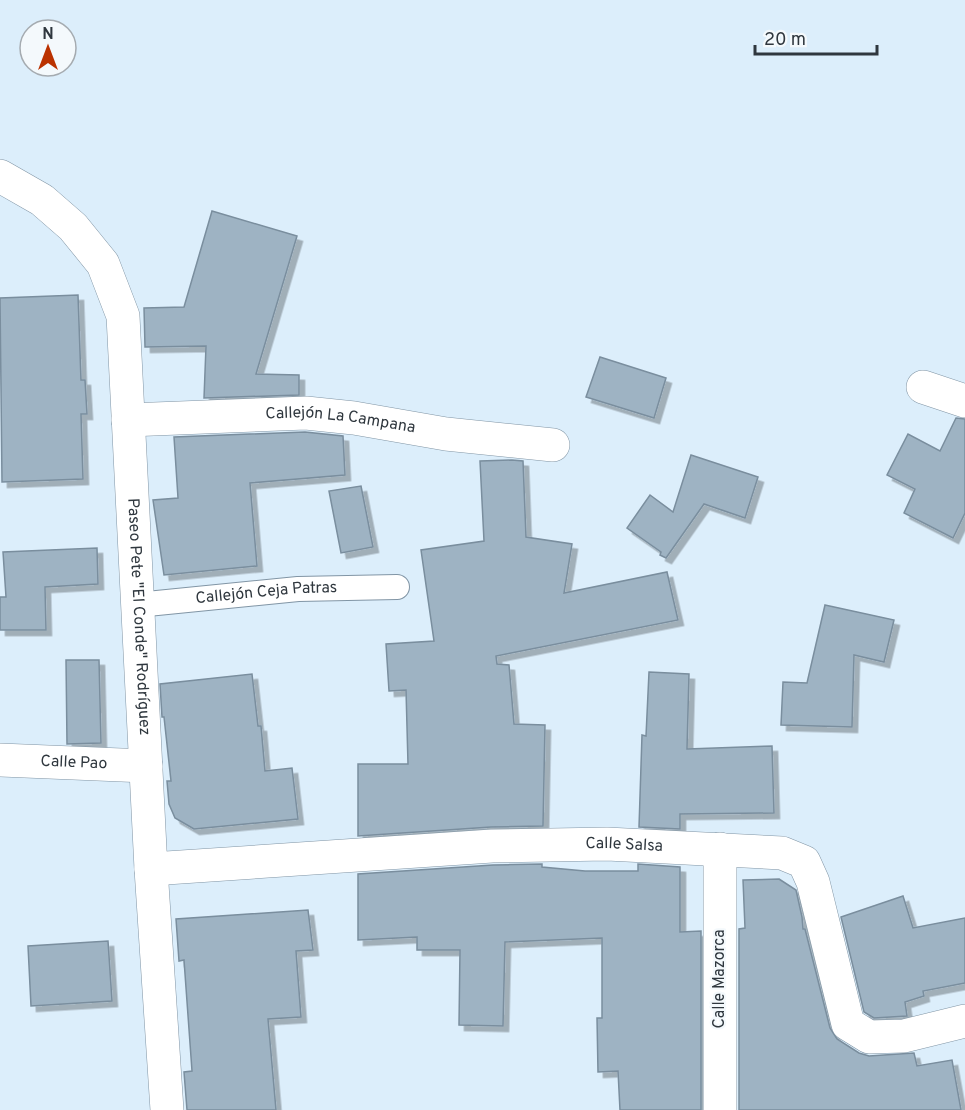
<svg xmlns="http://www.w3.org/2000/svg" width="965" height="1110" viewBox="0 0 965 1110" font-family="Overpass,sans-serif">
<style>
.building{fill:#9eb3c3;stroke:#7a8e9e;stroke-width:1.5;filter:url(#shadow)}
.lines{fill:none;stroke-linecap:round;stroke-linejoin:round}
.lane-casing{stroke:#8195a5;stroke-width:26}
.street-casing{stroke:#8195a5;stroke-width:34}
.secondary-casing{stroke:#8195a5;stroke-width:34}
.lane{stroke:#fff;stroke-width:24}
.street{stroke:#fff;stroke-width:33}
.secondary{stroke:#fff;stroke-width:33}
.labels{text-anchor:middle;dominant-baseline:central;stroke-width:4.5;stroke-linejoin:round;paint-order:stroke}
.street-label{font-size:16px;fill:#2f373e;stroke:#f4f9fc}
</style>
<defs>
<filter id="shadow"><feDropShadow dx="5.5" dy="5.5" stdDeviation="0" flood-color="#0004"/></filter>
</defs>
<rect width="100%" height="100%" fill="#dceefb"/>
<g class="building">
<polygon points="212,211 297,236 256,374 299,375 299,395 204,398 206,346 145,347 144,308 184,307"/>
<polygon points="78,295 81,380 85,380 87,414 81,414 83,479 2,482 0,298"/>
<polygon points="600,357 666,378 654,418 586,397"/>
<polygon points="956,418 965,419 965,513 953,538 904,513 915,489 887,475 908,434 940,451"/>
<polygon points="305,432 343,436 345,475 250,483 257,566 164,575 153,500 178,498 174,437"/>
<polygon points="691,455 758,477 745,518 704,504 666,558 660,555 661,552 627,528 650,495 673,512"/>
<polygon points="512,460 523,461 526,537 572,544 564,593 667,572 678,620 496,656 497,664 509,665 514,724 545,725 543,826 491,827 358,836 358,764 408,764 406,690 389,691 386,644 434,641 421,550 484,541 480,461"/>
<polygon points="361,486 373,547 341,553 329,491"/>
<polygon points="97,548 98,584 45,587 46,630 0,630 0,597 6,597 3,552"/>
<polygon points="825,605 894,620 884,662 854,655 852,727 781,725 783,682 807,683"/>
<polygon points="66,660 99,660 101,743 67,744"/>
<polygon points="649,672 689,674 687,749 772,746 774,813 680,814 680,829 639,827 642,735 646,736"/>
<polygon points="252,674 258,726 261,726 265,771 292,768 298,819 194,829 175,818 169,804 167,781 171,781 164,717 162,717 160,684"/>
<polygon points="542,864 542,867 585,871 638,871 638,864 680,867 680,932 701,931 701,1110 620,1110 618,1071 598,1072 597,1018 602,1018 602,938 505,942 503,1026 459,1025 460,950 417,950 417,937 358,940 358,874 493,865"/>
<polygon points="779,879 796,890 802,917 803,929 805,929 830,1028 837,1039 859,1053 869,1056 914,1053 917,1066 952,1060 961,1110 739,1110 739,929 745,928 743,880"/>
<polygon points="903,896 913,928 965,918 965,983 923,991 924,996 905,1002 907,1016 874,1018 864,1012 841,917"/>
<polygon points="308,910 313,950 296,951 301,1017 268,1019 276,1110 187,1110 184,1072 192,1071 184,960 179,961 176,919"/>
<polygon points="108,941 112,1001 31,1006 28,946"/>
</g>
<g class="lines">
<g class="lane-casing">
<g id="lane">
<path id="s1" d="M 137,605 L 298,589 L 397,587"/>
</g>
</g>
<g class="street-casing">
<g id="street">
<polyline points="923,387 965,401"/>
<path id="s2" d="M 128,420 L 306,413 L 354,418 L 446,434 L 553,445"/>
<path id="s3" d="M 0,760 L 146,766"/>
<polyline points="720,849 720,1110"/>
<path id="s4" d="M 151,869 L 492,846 L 607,844 L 782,853 L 804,862 L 813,882 L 848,1024 L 869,1037 L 904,1036 L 965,1021"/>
</g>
</g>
<g class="secondary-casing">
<g id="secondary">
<path id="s5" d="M 0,176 L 42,200 L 73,227 L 103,264 L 123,316 L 151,869 L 167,1110"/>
</g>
</g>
<use href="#lane" class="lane"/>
<use href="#street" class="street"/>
<use href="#secondary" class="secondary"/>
</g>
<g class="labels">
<g class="street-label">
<text stroke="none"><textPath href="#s2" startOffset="213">Callejón La Campana</textPath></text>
<text stroke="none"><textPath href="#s1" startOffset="130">Callejón Ceja Patras</textPath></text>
<text stroke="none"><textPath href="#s5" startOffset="494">Paseo Pete "El Conde" Rodríguez</textPath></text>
<text stroke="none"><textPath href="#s3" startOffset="74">Calle Pao</textPath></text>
<text stroke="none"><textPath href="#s4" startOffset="474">Calle Salsa</textPath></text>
<text transform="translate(720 979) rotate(-90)">Calle Mazorca</text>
</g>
</g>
<g transform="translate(48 48)"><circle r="28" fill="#f4f9fc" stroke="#a5abb0" stroke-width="1.5"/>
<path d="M0-4.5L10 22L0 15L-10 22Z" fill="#ba3200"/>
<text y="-9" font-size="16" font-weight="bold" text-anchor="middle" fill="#2f373e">N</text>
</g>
<path d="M755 45v9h122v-9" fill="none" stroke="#2f373e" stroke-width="3"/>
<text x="764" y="45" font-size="18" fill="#2f373e" stroke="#f4f9fc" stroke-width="4.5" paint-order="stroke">20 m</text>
</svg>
